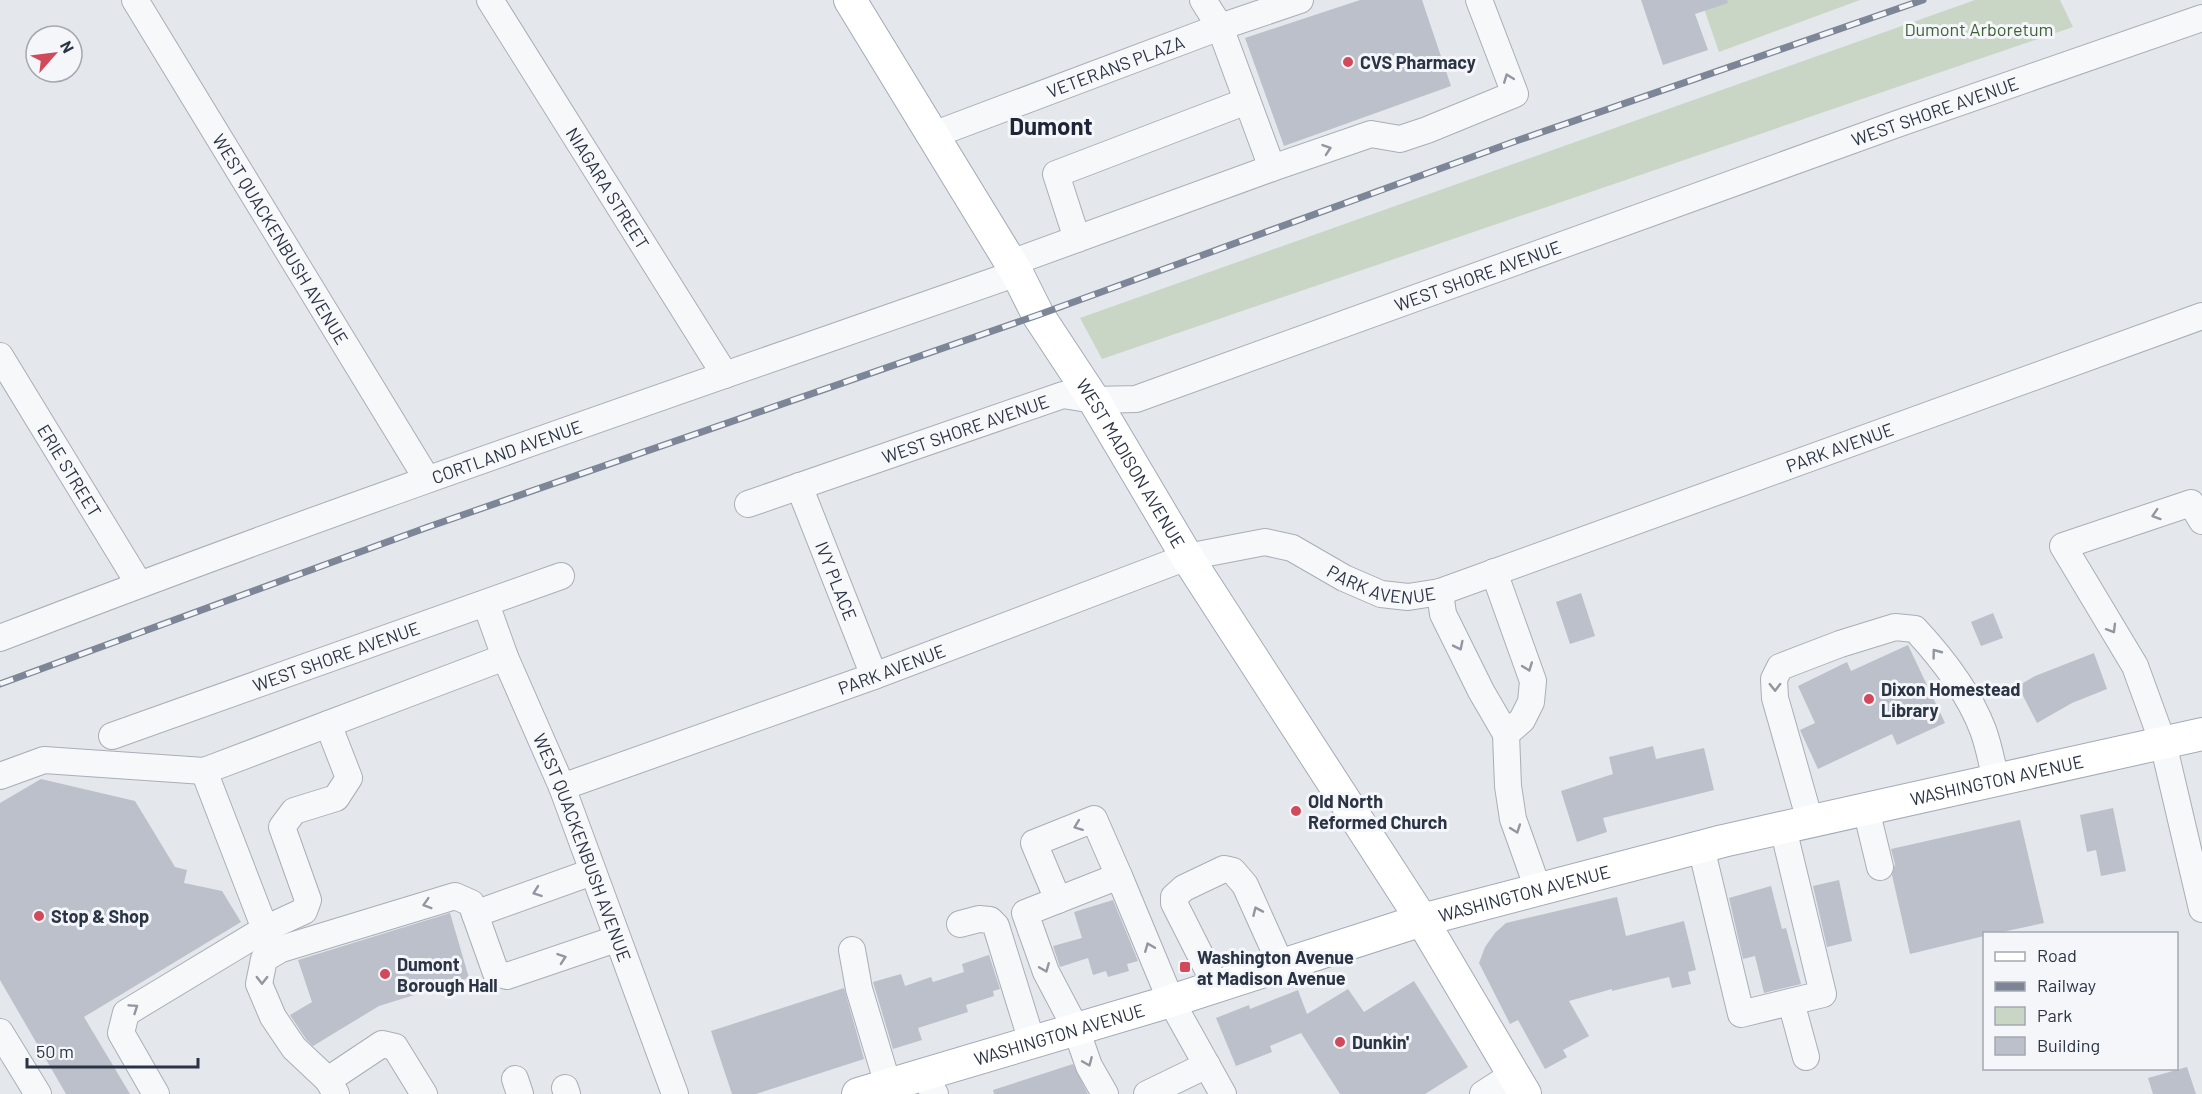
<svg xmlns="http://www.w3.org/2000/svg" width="2202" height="1094" viewBox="0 0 2202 1094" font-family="Barlow,sans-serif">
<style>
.green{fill:#c9d6c5}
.building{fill:#bbc0ca}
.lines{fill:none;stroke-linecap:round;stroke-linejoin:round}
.minor-casing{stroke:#a9aeb7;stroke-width:28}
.major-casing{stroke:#a3abb8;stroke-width:34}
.minor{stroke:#f7f8fa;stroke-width:26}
.major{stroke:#fff;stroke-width:32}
.rail-casing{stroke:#7d8696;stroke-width:7}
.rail{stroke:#f4f6f9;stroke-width:4.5;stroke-dasharray:14;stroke-linecap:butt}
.oneway{stroke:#9196a0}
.poi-dot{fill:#d1495b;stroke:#f4f6f9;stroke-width:2}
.labels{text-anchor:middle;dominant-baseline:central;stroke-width:6;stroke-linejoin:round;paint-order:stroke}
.park-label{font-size:18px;fill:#3f6138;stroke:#f4f6f9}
.poi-label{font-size:18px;font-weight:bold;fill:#2b3445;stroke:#f4f6f9;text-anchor:start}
.street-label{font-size:18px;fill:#2b3445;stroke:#f4f6f9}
.district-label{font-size:24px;font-weight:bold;fill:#1d2536;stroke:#f4f6f9}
</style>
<rect width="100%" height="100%" fill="#e4e7ec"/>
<g class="green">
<polygon points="1701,0 1860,0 1719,52"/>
<polygon points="1975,0 2060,0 2073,27 1102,359 1080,318"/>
</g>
<g class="building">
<polygon points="1360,0 1422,0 1451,86 1284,146 1245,38"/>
<polygon points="1641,0 1727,0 1728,3 1695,14 1708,50 1663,65"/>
<polygon points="1581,593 1595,636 1570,644 1556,602"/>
<polygon points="1993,613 2003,638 1981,646 1971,622"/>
<polygon points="1908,645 1945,723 1897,745 1892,734 1818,769 1800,730 1815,723 1798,686 1847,662 1851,671"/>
<polygon points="2094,653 2107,689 2072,703 2037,723 2018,686 2035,676"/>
<polygon points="1653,746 1656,759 1704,748 1714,790 1603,818 1607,832 1577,842 1561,791 1613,774 1609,757"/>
<polygon points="41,779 135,801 175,867 187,870 184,883 222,891 241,922 84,1017 130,1094 66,1094 0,980 0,803"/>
<polygon points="2113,808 2126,871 2101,876 2096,850 2087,852 2080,815"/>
<polygon points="2020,820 2044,923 1997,933 1984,933 1984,936 1910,954 1892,875 1895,864 1891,849"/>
<polygon points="1839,880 1852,941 1827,947 1813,886"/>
<polygon points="1771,886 1782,929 1786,928 1801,984 1764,993 1755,956 1743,959 1729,898"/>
<polygon points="1617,897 1626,936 1684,921 1696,970 1688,972 1691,984 1672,988 1669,977 1612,991 1612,989 1569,1001 1589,1036 1563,1050 1567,1057 1545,1069 1518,1020 1510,1024 1479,963 1485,947 1495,933 1506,923"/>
<polygon points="1113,900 1138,961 1127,964 1129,971 1108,977 1106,971 1093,975 1088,958 1060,967 1053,946 1082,938 1074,912"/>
<polygon points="450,913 469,978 379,1006 313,1046 306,1039 290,1015 312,1002 298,960"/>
<polygon points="989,955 1000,989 993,991 994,996 966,1005 968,1012 918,1028 922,1040 893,1049 873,982 901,974 905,986 931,977 933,982 964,972 962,964"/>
<polygon points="1414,981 1468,1067 1425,1094 1340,1094 1301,1033 1270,1046 1272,1052 1236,1066 1216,1018 1249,1005 1250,1009 1298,990 1307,1014 1348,989 1364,1012"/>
<polygon points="844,988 864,1059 756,1094 732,1094 711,1031"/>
<polygon points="1073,1064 1088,1094 994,1094 993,1090"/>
<polygon points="2187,1067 2196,1094 2153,1094 2148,1078"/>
</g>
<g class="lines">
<g class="minor-casing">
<g id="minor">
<path id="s1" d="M 135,0 L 427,479"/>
<path id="s2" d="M 490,0 L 725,375"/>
<path id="s3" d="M 933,135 L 1220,27 L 1300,0"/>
<polyline points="1272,168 1371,134 1400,139 1427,130 1515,94 1479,0"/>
<polyline points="1077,239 1056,174 1247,101"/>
<polyline points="1011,263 1272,168 1220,27 1203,0"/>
<path id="s4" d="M 0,356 L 139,584"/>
<path id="s5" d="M 799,486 L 874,676"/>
<path id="s6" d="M 748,504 L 1063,395 L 1094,400 L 1136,399 L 1897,124 L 2202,18"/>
<polyline points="2202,521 2191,503 2063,546 2135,666 2163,743 2202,909"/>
<polyline points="1494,572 1533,681 1531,702 1522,720 1506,734"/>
<polyline points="1440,592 1443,614 1481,691 1506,734 1508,786 1513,819 1538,889"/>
<path id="s7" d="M 486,604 L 505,657 L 562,787 L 675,1094"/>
<path id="s8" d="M 0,638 C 336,508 677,392 1017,273"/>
<path id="s9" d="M 112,736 L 561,576"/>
<polyline points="0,776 44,760 204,771"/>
<path id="s10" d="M 562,787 L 874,676 L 1187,557 L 1265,542 L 1292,548 L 1344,578 L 1381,594 L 1408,597 L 1440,592 L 2202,316"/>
<polyline points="1866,809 1880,867"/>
<path d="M 1810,821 L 1775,698 L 1774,679 L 1780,667 L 1840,644 L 1895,627 L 1915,629 C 1942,658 1969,693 1983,730 C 1989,746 1992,764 1996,780"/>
<polyline points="1701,847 1741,1014 1823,994 1783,828"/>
<polyline points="1058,900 1034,843 1094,819 1119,876"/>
<polyline points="475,914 592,872"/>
<polyline points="960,924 979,919 990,920 996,926 1032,1042"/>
<polyline points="265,929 204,771 505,657"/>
<polyline points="852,950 859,989 888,1085"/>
<polyline points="1216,986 1174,903 1174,897 1184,888 1224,869 1233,871 1245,885 1281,965"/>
<polyline points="1791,1002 1806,1057"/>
<polyline points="0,1032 38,1094"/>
<polyline points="923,1075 935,1094"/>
<polyline points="515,1079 520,1094"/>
<polyline points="328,1080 294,1048 273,1017 259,984 264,959 281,949 455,896 471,903 496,973 507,976 616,939"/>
<polyline points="565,1088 567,1094"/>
<polyline points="156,1094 121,1033 126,1013 265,929 304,911 308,900 282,827 294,811 336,798 349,778 328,724"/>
<polyline points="336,1094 328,1080 382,1044 395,1047 424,1094"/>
<polyline points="1105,1094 1089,1066 1076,1029 1046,972 1025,913 1119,876 1171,1001 1223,1094"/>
<polyline points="1147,1094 1207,1065"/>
<polyline points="1483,1094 1514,1074"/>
</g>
</g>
<g class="major-casing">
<g id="major">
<path id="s11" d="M 850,0 L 1017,273 L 1038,315 L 1094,400 L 1187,557 L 1422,920 L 1525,1094"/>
<path id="s12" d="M 858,1094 L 1171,1001 L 1422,920 L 1723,841 L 2202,734"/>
</g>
</g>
<use href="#minor" class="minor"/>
<use href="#major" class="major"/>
<g class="rail-casing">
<polyline id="rail" points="0,684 428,527 1038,315 1516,141 1923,0"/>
</g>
<use href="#rail" class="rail"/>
</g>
<defs><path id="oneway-chevron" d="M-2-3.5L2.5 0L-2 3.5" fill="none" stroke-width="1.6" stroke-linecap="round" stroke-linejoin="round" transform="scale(1.5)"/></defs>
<g class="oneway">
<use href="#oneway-chevron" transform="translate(1508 78) rotate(-111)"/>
<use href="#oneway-chevron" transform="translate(1327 149) rotate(-19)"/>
<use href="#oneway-chevron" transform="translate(2156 515) rotate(162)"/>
<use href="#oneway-chevron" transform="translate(2112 629) rotate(59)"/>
<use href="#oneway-chevron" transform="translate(1459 646) rotate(64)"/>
<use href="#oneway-chevron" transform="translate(1936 653) rotate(-127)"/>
<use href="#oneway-chevron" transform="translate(1528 667) rotate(70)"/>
<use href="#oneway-chevron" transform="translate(1775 687) rotate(89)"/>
<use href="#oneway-chevron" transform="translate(1078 826) rotate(159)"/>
<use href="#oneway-chevron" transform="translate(1516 829) rotate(70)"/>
<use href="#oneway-chevron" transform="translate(537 892) rotate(160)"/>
<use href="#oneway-chevron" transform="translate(427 904) rotate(163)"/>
<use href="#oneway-chevron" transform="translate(1257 911) rotate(-114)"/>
<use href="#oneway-chevron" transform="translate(1149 947) rotate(-112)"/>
<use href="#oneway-chevron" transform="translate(562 958) rotate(-19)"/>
<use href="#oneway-chevron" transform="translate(1045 968) rotate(68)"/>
<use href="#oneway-chevron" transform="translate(262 980) rotate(90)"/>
<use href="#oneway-chevron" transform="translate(134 1008) rotate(-34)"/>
<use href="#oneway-chevron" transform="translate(1088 1062) rotate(67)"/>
</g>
<g class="poi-dot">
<circle cx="1348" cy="62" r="6"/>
<circle cx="1869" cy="699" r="6"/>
<circle cx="1296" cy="811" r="6"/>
<circle cx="39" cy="916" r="6"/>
<rect x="1179" y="961" width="12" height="12" rx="3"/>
<circle cx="385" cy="974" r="6"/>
<circle cx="1340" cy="1042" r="6"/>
</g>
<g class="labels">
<g class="park-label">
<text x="1979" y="29">Dumont Arboretum</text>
</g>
<g class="poi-label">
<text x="1360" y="62">CVS Pharmacy</text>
<text x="1881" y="689">Dixon Homestead<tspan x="1881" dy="21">Library</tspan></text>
<text x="1308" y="801">Old North<tspan x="1308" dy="21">Reformed Church</tspan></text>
<text x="51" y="916">Stop &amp; Shop</text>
<text x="1197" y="957">Washington Avenue<tspan x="1197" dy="21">at Madison Avenue</tspan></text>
<text x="397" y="964">Dumont<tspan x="397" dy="21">Borough Hall</tspan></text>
<text x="1352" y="1042">Dunkin'</text>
</g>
<g class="street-label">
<text stroke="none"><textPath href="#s3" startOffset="195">VETERANS PLAZA</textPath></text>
<text stroke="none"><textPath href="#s6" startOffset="1256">WEST SHORE AVENUE</textPath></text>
<text stroke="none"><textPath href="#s2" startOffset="222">NIAGARA STREET</textPath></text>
<text stroke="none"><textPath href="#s1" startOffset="280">WEST QUACKENBUSH AVENUE</textPath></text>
<text stroke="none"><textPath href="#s6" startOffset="770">WEST SHORE AVENUE</textPath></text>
<text stroke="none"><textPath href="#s6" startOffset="230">WEST SHORE AVENUE</textPath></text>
<text stroke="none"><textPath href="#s10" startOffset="1358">PARK AVENUE</textPath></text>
<text stroke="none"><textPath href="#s8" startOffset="540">CORTLAND AVENUE</textPath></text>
<text stroke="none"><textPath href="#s11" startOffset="542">WEST MADISON AVENUE</textPath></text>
<text stroke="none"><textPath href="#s4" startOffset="134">ERIE STREET</textPath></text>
<text stroke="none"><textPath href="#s10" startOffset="872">PARK AVENUE</textPath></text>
<text stroke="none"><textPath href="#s5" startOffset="102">IVY PLACE</textPath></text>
<text stroke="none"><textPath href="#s9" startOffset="238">WEST SHORE AVENUE</textPath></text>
<text stroke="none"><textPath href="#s10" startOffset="350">PARK AVENUE</textPath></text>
<text stroke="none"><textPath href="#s12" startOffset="1182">WASHINGTON AVENUE</textPath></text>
<text stroke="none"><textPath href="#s7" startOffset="262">WEST QUACKENBUSH AVENUE</textPath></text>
<text stroke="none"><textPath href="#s12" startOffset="696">WASHINGTON AVENUE</textPath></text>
<text stroke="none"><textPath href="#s12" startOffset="210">WASHINGTON AVENUE</textPath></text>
</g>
<g class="district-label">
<text x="1051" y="125">Dumont</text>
</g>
</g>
<rect x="1983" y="932" width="195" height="138" fill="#f4f6f9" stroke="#a4a8b1" stroke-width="1.5"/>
<rect x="1995" y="952" width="30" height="9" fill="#ffffff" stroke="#a4a8b1" stroke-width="1.5"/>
<text x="2037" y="962" font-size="18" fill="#2b3445">Road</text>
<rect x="1995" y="982" width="30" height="9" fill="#7d8696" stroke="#a4a8b1" stroke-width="1.5"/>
<text x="2037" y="992" font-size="18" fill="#2b3445">Railway</text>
<rect x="1995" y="1007" width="30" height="18" fill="#c9d6c5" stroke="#a4a8b1" stroke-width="1.5"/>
<text x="2037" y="1022" font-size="18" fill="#2b3445">Park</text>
<rect x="1995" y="1037" width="30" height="18" fill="#bbc0ca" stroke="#a4a8b1" stroke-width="1.5"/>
<text x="2037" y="1052" font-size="18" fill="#2b3445">Building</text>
<g transform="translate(54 54) rotate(62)"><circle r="28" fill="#f4f6f9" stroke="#a4a8b1" stroke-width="1.5"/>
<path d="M0-4.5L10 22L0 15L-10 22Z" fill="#d1495b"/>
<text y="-9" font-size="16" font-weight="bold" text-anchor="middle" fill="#2b3445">N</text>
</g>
<path d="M27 1058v9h171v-9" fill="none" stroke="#2b3445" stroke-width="3"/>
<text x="36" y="1058" font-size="18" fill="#2b3445" stroke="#f4f6f9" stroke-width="4.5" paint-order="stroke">50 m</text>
</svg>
